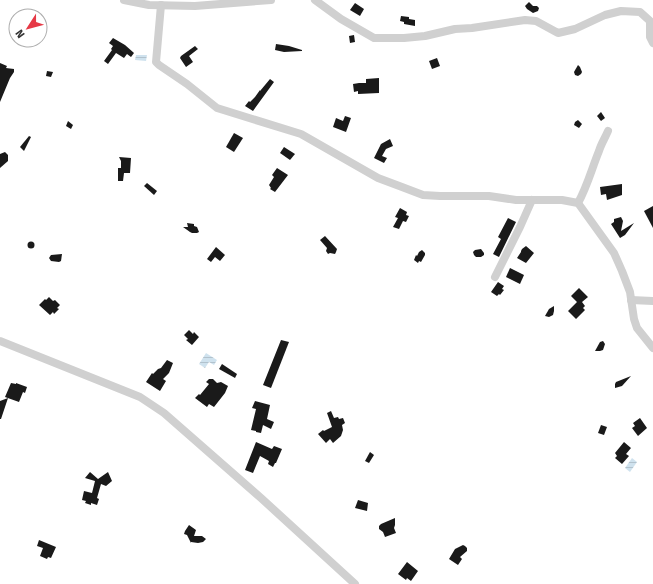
<svg xmlns="http://www.w3.org/2000/svg" width="653" height="584" viewBox="0 0 653 584" font-family="'Fira Sans',sans-serif">
<style>
.water{fill:url(#water-rules)}
.building{fill:#1a1a1a}
.lines{fill:none;stroke-linecap:round;stroke-linejoin:round}
.minor{stroke:#d0d0d0;stroke-width:8}
</style>
<defs>
<pattern id="water-rules" width="6" height="5" patternUnits="userSpaceOnUse"><rect width="6" height="5" fill="#cfe2ee"/><path d="M0 2.5h6" fill="none" stroke="#b2c2cd"/></pattern>
</defs>
<rect width="100%" height="100%" fill="#fff"/>
<g class="water">
<polygon points="136,55 147,55 146,61 135,60"/>
<polygon points="206,353 217,360 214,365 209,362 205,368 199,364"/>
<polygon points="632,458 637,462 630,472 625,468"/>
</g>
<g class="building">
<polygon points="529,2 533,6 537,6 539,8 538,11 533,13 527,9 525,6"/>
<polygon points="355,3 364,9 360,16 350,10"/>
<polygon points="401,16 409,17 409,19 415,20 415,26 404,24 404,22 400,21"/>
<polygon points="354,35 355,42 350,43 349,36"/>
<polygon points="113,38 125,45 134,53 131,57 127,54 124,58 116,53 108,64 104,61 112,50 111,49 113,46 109,43"/>
<polygon points="276,44 289,46 302,50 302,51 284,52 275,50"/>
<polygon points="195,46 198,49 189,56 193,62 186,67 180,58 181,56"/>
<polygon points="437,58 440,66 432,69 429,61"/>
<polygon points="0,63 7,66 6,68 14,69 14,72 10,78 0,102"/>
<polygon points="578,65 580,67 582,72 581,74 578,76 575,75 574,72"/>
<polygon points="47,71 53,72 51,77 46,76"/>
<polygon points="379,78 379,93 358,94 358,91 354,92 353,84 359,83 366,83 366,79"/>
<polygon points="270,79 274,82 253,111 245,106 249,101 250,102 255,97 260,90 260,91"/>
<polygon points="601,112 605,118 601,121 597,116"/>
<polygon points="345,116 351,118 346,132 333,127 336,118 343,121"/>
<polygon points="578,120 582,124 579,128 574,125 575,122"/>
<polygon points="68,121 73,125 71,129 66,126"/>
<polygon points="234,133 243,138 234,152 226,147"/>
<polygon points="29,136 31,137 24,151 20,147"/>
<polygon points="390,139 393,146 386,149 382,156 387,158 384,163 374,158 381,144"/>
<polygon points="284,147 295,154 290,160 280,153"/>
<polygon points="5,152 8,155 8,161 0,168 0,154"/>
<polygon points="119,157 131,158 130,173 124,173 123,181 118,181 118,168 121,168 121,161"/>
<polygon points="277,168 288,175 275,192 270,189 271,188 269,185 274,177 272,175"/>
<polygon points="147,183 157,191 154,195 144,186"/>
<polygon points="622,184 622,195 607,200 606,194 601,195 600,187"/>
<polygon points="653,206 653,228 644,211"/>
<polygon points="400,208 407,212 406,215 409,216 406,222 403,221 399,229 393,227 398,218 395,217"/>
<polygon points="621,217 623,221 621,231 634,223 625,235 620,238 611,224 614,222 614,219"/>
<polygon points="508,218 516,222 499,257 493,254 501,239 498,237"/>
<polygon points="187,223 194,224 194,226 197,227 199,232 197,233 192,233 190,232 183,227 188,227"/>
<polygon points="325,236 337,249 336,252 335,254 330,253 328,254 326,251 327,248 320,240"/>
<circle cx="31" cy="245" r="3.5"/>
<polygon points="526,246 534,253 526,263 517,258 521,252 521,251 522,249"/>
<polygon points="216,247 225,255 220,261 215,257 211,262 207,259"/>
<polygon points="481,249 484,253 484,255 481,257 476,257 474,255 473,252 475,250"/>
<polygon points="422,250 425,253 425,255 421,262 419,261 418,263 414,260 416,255 417,256 419,252"/>
<polygon points="62,254 61,261 59,262 51,261 49,258 51,255"/>
<polygon points="510,268 524,275 520,284 506,277"/>
<polygon points="498,282 504,286 502,289 504,290 500,295 499,294 497,296 491,292"/>
<polygon points="579,288 588,297 582,302 585,306 583,308 585,310 576,319 568,311 577,302 571,296"/>
<polygon points="49,297 53,301 55,300 60,305 57,308 59,309 54,314 53,312 50,315 39,305 45,299 46,300"/>
<polygon points="554,306 554,311 553,315 549,317 545,316 549,309"/>
<polygon points="189,330 193,334 194,332 199,337 192,345 186,340 188,339 184,335"/>
<polygon points="281,340 289,342 271,388 263,385"/>
<polygon points="603,341 605,344 603,350 600,351 595,351 600,342"/>
<polygon points="167,360 173,363 169,373 163,379 166,381 160,391 146,382 152,373 153,374 158,369 161,368"/>
<polygon points="222,364 237,374 235,378 219,369"/>
<polygon points="631,376 622,386 615,388 615,384 616,382"/>
<polygon points="209,379 213,379 217,383 221,382 228,386 225,393 214,407 209,404 207,407 195,398 199,394 200,395 209,384 206,382"/>
<polygon points="11,383 16,384 16,383 27,387 25,393 23,392 19,402 5,397"/>
<polygon points="8,398 1,419 0,419 0,401"/>
<polygon points="255,401 270,405 267,419 274,422 271,429 263,425 261,433 256,432 256,431 251,430 256,409 252,408"/>
<polygon points="331,411 334,418 338,417 339,419 343,418 345,423 342,425 343,430 341,436 333,443 330,439 326,443 318,434 323,430 324,431 332,427 327,413"/>
<polygon points="640,418 647,428 638,436 632,428 635,426 633,423"/>
<polygon points="601,425 607,427 604,435 598,433"/>
<polygon points="256,442 272,449 274,446 282,449 276,463 275,463 273,467 268,464 269,461 260,456 253,473 245,470"/>
<polygon points="624,442 631,448 626,454 629,456 622,464 615,458 617,456 615,453"/>
<polygon points="370,452 374,455 369,463 365,461"/>
<polygon points="90,472 98,479 108,472 112,481 106,486 101,484 97,498 99,499 97,505 91,503 91,505 85,503 86,501 82,500 84,491 92,493 95,481 85,478"/>
<polygon points="358,500 368,503 367,511 355,508"/>
<polygon points="395,518 395,525 394,528 396,533 385,537 383,532 379,529 379,526 381,524"/>
<polygon points="189,525 196,530 194,536 202,536 206,539 203,542 198,543 191,542 191,543 187,535 184,534 185,531"/>
<polygon points="39,540 56,547 51,558 48,557 47,559 40,556 43,548 37,546"/>
<polygon points="463,545 465,546 467,548 467,551 460,557 462,559 458,565 449,559 455,549"/>
<polygon points="407,562 418,571 411,581 407,578 406,580 398,574"/>
</g>
<g class="lines">
<g class="minor">
<polyline points="124,0 149,5 195,6 271,0"/>
<polyline points="315,0 341,19 374,38 404,38 425,36 455,29 472,28 525,20 536,21 558,33 575,29 605,15 621,11 640,12 650,21 650,37 653,43"/>
<polyline points="161,5 156,62 159,65 187,84 217,108 301,134 378,178 402,187 423,195 440,196 489,196 516,200 562,200 578,203 614,253 622,271 630,292 634,319 637,328 653,348"/>
<path d="M 578,203 C 587,187 592,168 599,151 C 601,144 605,138 608,131"/>
<polyline points="495,277 520,227 532,200"/>
<polyline points="631,300 653,301"/>
<polyline points="0,341 140,397 164,413 261,498 355,584"/>
</g>
</g>
<g transform="translate(28 28) rotate(234)"><circle r="19" fill="#ffffff" stroke="#adadad"/>
<path d="M0-3L7 15L0 10L-7 15Z" fill="#e63946"/>
<text y="-6" font-size="11" font-weight="bold" text-anchor="middle" fill="#333333">N</text>
</g>
</svg>
